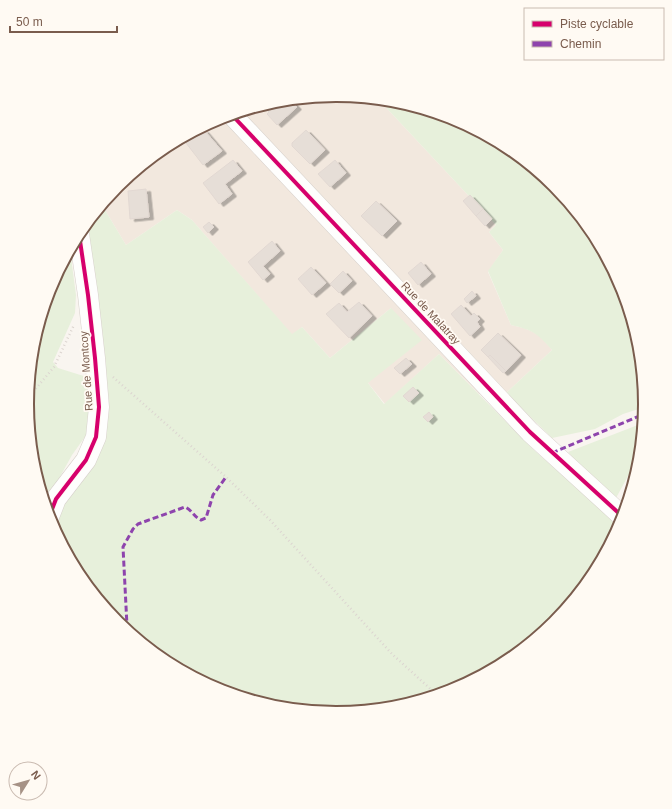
<svg xmlns="http://www.w3.org/2000/svg" width="672" height="809" viewBox="0 0 672 809" font-family="Helvetica,sans-serif">
<style>
.residential{fill:#f2e8de}
.green{fill:#e7f0db}
.building{fill:#e6ded7;stroke:#e2d8d2;filter:url(#shadow)}
.lines{fill:none;stroke-linecap:round;stroke-linejoin:round}
.minor-casing{stroke:#d7d1cb;stroke-width:21}
.path{stroke:#dcd5d0;stroke-width:2.5;stroke-dasharray:1 3;stroke-linecap:butt}
.minor{stroke:#fefefd;stroke-width:20}
.quiet{stroke:#8e44ad;stroke-width:3;stroke-dasharray:6 3;stroke-linecap:butt}
.cycleway-casing{stroke:#fffaf3;stroke-width:6}
.cycleway{stroke:#d6006c;stroke-width:4}
.labels{text-anchor:middle;dominant-baseline:central;stroke-width:3.5;stroke-linejoin:round;paint-order:stroke}
.street-label{font-size:11px;fill:#7a5c4d;stroke:#fffaf3}
.rim{fill:none;stroke:#7a5c4d;stroke-width:2}
</style>
<defs>
<filter id="shadow"><feDropShadow dx="4.5" dy="2.5" stdDeviation="0" flood-color="#0004"/></filter>
</defs>
<rect width="100%" height="100%" fill="#f9f5f0"/>
<polygon class="residential" points="336,96 379,100 496,225 489,232 503,250 488,272 511,325 524,328 540,335 552,350 506,393 479,394 439,354 385,404 368,383 391,308 330,358 302,327 292,335 192,220 177,210 126,245 102,205 118,186 165,147 218,119 276,101"/>
<g class="green">
<path d="M 379,100 L 397,101 L 454,119 L 508,148 L 555,186 L 593,233 L 622,286 L 639,344 L 645,407 L 623,414 L 595,429 L 552,438 L 506,393 L 552,350 C 537,333 533,330 511,325 L 488,271 L 503,250 L 489,232 L 496,225 Z"/>
<polygon points="102,205 126,245 177,210 192,220 292,334 302,327 330,358 391,308 422,340 368,383 384,404 439,354 535,451 620,526 593,576 554,623 507,662 454,690 396,708 336,713 275,708 218,690 164,661 117,623 79,576 54,530 63,505 108,403 88,221"/>
<polygon points="70,250 76,295 75,313 53,362 58,368 90,378 90,408 87,434 72,455 45,504 33,465 27,404 33,344 51,286"/>
<polygon points="643,423 640,454 616,498 585,472 568,452"/>
</g>
<g class="building">
<polygon points="290,100 297,107 277,125 267,114 269,112 263,105 276,101"/>
<polygon points="204,130 222,151 203,165 186,143"/>
<polygon points="306,130 325,150 310,164 292,146 292,143"/>
<polygon points="233,160 242,171 225,184 232,194 219,204 203,183"/>
<polygon points="335,160 346,173 330,187 318,174"/>
<polygon points="146,189 149,217 130,219 128,191"/>
<polygon points="470,195 483,209 476,216 463,201"/>
<polygon points="376,201 397,221 382,236 361,216"/>
<polygon points="483,209 492,219 485,226 476,216"/>
<polygon points="209,222 214,227 208,233 203,227"/>
<polygon points="272,241 280,251 263,266 270,274 263,280 248,262"/>
<polygon points="421,262 431,274 418,285 408,273"/>
<polygon points="311,267 326,283 312,295 298,279"/>
<polygon points="343,271 352,281 339,293 330,284"/>
<polygon points="472,291 476,296 467,303 464,299"/>
<polygon points="359,302 372,316 349,338 326,314 339,303 347,312"/>
<polygon points="461,305 471,316 474,313 480,319 477,322 480,327 470,336 451,314"/>
<polygon points="498,333 521,355 506,371 490,355 488,357 481,350"/>
<polygon points="490,355 506,371 503,373 488,357"/>
<polygon points="406,358 412,364 400,374 394,368"/>
<polygon points="413,387 419,393 409,402 403,396"/>
<polygon points="429,412 433,417 428,422 423,417"/>
</g>
<g class="lines">
<g class="minor-casing">
<g id="minor">
<polyline points="232,115 530,432 623,517"/>
<polyline points="49,517 56,499 86,460 96,437 99,407 95,358 88,295 79,234"/>
</g>
</g>
<g class="path">
<polyline points="113,377 226,477 270,520 392,654 437,695"/>
<polyline points="28,398 54,367 74,325"/>
</g>
<use href="#minor" class="minor"/>
<g class="quiet">
<polyline points="552,453 644,414"/>
<path d="M 125,629 L 127,626 L 123,547 L 133,529 L 138,524 L 185,507 C 192,510 194,517 201,520 L 206,518 L 213,495 L 226,477"/>
</g>
<g class="cycleway-casing">
<g id="cycleway">
<polyline points="232,115 530,432 623,517"/>
<polyline points="49,517 56,499 86,460 96,437 99,407 95,358 88,295 79,234"/>
</g>
</g>
<use href="#cycleway" class="cycleway"/>
</g>
<g class="labels">
<g class="street-label">
<text transform="translate(431 313) rotate(47)">Rue de Malatray</text>
<text transform="translate(86 371) rotate(-94)">Rue de Montcoy</text>
</g>
</g>
<path d="M0 0H672V809H0ZM34 404a302 302 0 1 1 604 0a302 302 0 1 1-604 0Z" fill="#fffaf3" fill-rule="evenodd"/>
<path class="rim" d="M34 404a302 302 0 1 1 604 0a302 302 0 1 1-604 0Z"/>
<rect x="524" y="8" width="140" height="52" fill="#fffaf3" stroke="#cabbb1"/>
<rect x="532" y="21" width="20" height="6" fill="#d6006c" stroke="#cabbb1"/>
<text x="560" y="28" font-size="12" fill="#7a5c4d">Piste cyclable</text>
<rect x="532" y="41" width="20" height="6" fill="#8e44ad" stroke="#cabbb1"/>
<text x="560" y="48" font-size="12" fill="#7a5c4d">Chemin</text>
<g transform="translate(28 781) rotate(53)"><circle r="19" fill="#fffaf3" stroke="#cabbb1"/>
<path d="M0-3L7 15L0 10L-7 15Z" fill="#a69286"/>
<text y="-6" font-size="11" font-weight="bold" text-anchor="middle" fill="#7a5c4d">N</text>
</g>
<path d="M10 26v6h107v-6" fill="none" stroke="#7a5c4d" stroke-width="2"/>
<text x="16" y="26" font-size="12" fill="#7a5c4d" stroke="#fffaf3" stroke-width="3" paint-order="stroke">50 m</text>
</svg>
